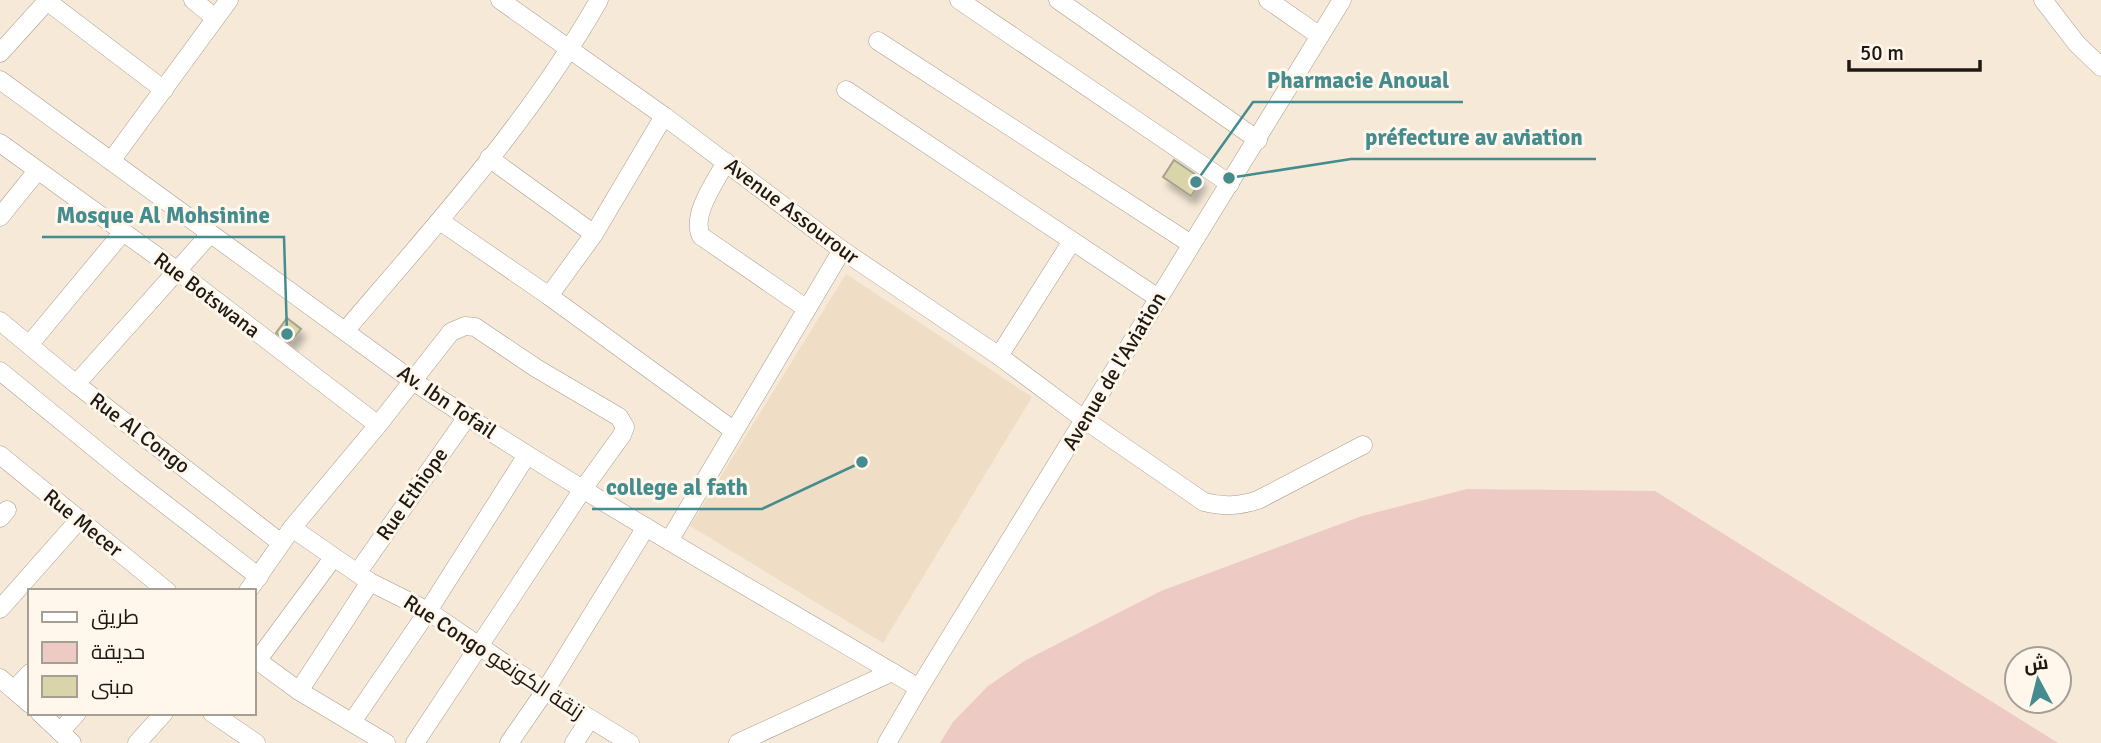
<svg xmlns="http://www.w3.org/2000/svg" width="2101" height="743" viewBox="0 0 2101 743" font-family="Signika,Cairo,sans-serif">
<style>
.built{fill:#efdec5}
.green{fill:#edcac4}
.building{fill:#d9d4a9;stroke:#a5a38f;stroke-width:2;filter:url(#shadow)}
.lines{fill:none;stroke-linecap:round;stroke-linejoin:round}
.minor-casing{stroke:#a89d8c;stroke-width:19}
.minor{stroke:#fff;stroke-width:18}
.labels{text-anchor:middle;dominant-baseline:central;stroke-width:6;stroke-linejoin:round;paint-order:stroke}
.street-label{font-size:21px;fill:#1e1a13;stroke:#fff7ec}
.leader{fill:none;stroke:#448c8e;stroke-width:2.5}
.callout-dot{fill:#448c8e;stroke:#fff7ec;stroke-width:2.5}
.callout-label{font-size:23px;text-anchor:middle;font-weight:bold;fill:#448c8e;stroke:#fff7ec;stroke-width:6;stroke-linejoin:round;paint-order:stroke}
</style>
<defs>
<filter id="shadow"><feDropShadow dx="4.5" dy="8" stdDeviation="3.5" flood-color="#0004"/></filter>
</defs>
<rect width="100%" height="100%" fill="#f6e9d7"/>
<polygon class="built" points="846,274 1032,397 883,643 690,526"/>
<polygon class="green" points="1467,489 1655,491 2058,743 940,743 953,722 988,686 1026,660 1161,591 1362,516"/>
<g class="building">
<polygon points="1174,160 1202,179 1191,196 1163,177"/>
<polygon points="287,318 301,329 290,343 276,333"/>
</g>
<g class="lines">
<g class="minor-casing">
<g id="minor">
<polyline points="193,0 215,18"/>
<path d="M 500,0 L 664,116 L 842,250 L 999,356 L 1085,420 L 1204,502 C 1224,507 1239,506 1258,500 L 1363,445"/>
<polyline points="959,0 1230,184"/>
<polyline points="1058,0 1258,140"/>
<polyline points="1268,0 1320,36"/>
<polyline points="2043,0 2077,44 2101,67"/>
<polyline points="47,1 164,90"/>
<polyline points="878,41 1191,244"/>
<polyline points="0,53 48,0"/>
<path d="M 0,80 L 413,381 C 577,491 749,587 919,688"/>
<polyline points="846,90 1158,298"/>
<polyline points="0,143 176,270 378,425"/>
<polyline points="489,158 594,234"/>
<polyline points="111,161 229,0"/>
<path d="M 726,162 C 715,182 691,215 701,236 L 807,309"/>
<polyline points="0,217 37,171"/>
<polyline points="440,221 549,296 733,430"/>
<polyline points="549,296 594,234 664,116"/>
<polyline points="0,321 76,384 281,543"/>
<path d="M 345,331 C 435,226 530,121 599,0"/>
<polyline points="29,345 123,232"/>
<polyline points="999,356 1072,241"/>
<polyline points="0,371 130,477 259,577"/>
<polyline points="76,384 210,234"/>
<polyline points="0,455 167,591"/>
<polyline points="0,518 7,510"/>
<polyline points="292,528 370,582 428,611 545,691 630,743"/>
<polyline points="669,541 842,250"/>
<polyline points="358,572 467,417"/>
<polyline points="248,591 292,528 378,425 451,332 465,326 475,327 536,368 619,417 625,427 622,435 583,489 415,743"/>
<polyline points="0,609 78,521"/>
<polyline points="254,658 299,691 386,743"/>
<polyline points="257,661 333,558"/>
<polyline points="0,678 30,704"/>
<polyline points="14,690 30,673"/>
<polyline points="299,691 370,582"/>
<polyline points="40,713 72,743"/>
<polyline points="212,713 256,743"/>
<polyline points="352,722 428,611 527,455"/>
<polyline points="60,732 77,713"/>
<polyline points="137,743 164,713"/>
<polyline points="509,743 545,691 646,527"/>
<polyline points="574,743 590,719"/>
<polyline points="738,743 892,672"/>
<polyline points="887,743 919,688 1342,0"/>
</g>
</g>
<use href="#minor" class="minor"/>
</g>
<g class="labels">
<g class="street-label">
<text transform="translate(792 211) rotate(37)">Avenue Assourour</text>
<text transform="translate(207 295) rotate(37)">Rue Botswana</text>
<text transform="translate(1114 371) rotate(-59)">Avenue de l'Aviation</text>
<text transform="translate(447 402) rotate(34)">Av. Ibn Tofail</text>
<text transform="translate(140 433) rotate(37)">Rue Al Congo</text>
<text transform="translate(412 494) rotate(-55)">Rue Ethiope</text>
<text transform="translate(83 523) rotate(39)">Rue Mecer</text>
<text transform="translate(494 657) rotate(33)">Rue Congo زنقة الكونغو</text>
</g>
</g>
<path class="leader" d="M1196 182L1253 102H1463M1229 178L1351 159H1596M287 334L284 237H42M862 462L762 509H592"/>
<g class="callout-dot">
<circle cx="1196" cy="182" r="7"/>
<circle cx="1229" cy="178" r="7"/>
<circle cx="287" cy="334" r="7"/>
<circle cx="862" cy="462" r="7"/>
</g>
<g class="callout-label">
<text x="1358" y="88">Pharmacie Anoual</text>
<text x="1474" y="145">préfecture av aviation</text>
<text x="163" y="223">Mosque Al Mohsinine</text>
<text x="677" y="495">college al fath</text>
</g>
<rect x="28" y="589" width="228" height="126" fill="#fff7ec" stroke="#a59f95" stroke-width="2"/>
<rect x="42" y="612" width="35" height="10" fill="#ffffff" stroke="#a59f95" stroke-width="2"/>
<text x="91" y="624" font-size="21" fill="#1e1a13">طريق</text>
<rect x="42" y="642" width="35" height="21" fill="#edcac4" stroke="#a59f95" stroke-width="2"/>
<text x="91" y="659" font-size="21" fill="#1e1a13">حديقة</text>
<rect x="42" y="676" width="35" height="21" fill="#d9d4a9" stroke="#a59f95" stroke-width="2"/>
<text x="91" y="694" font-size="21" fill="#1e1a13">مبنى</text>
<g transform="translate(2038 680) rotate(353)"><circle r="33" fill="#fff7ec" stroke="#a59f95" stroke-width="2"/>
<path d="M0-5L12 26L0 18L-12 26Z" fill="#448c8e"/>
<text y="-10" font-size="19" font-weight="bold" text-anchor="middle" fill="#1e1a13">ش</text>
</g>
<path d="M1849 60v10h131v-10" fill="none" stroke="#1e1a13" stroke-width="3.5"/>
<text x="1860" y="60" font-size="21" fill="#1e1a13" stroke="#fff7ec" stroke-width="5" paint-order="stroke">50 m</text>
</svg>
